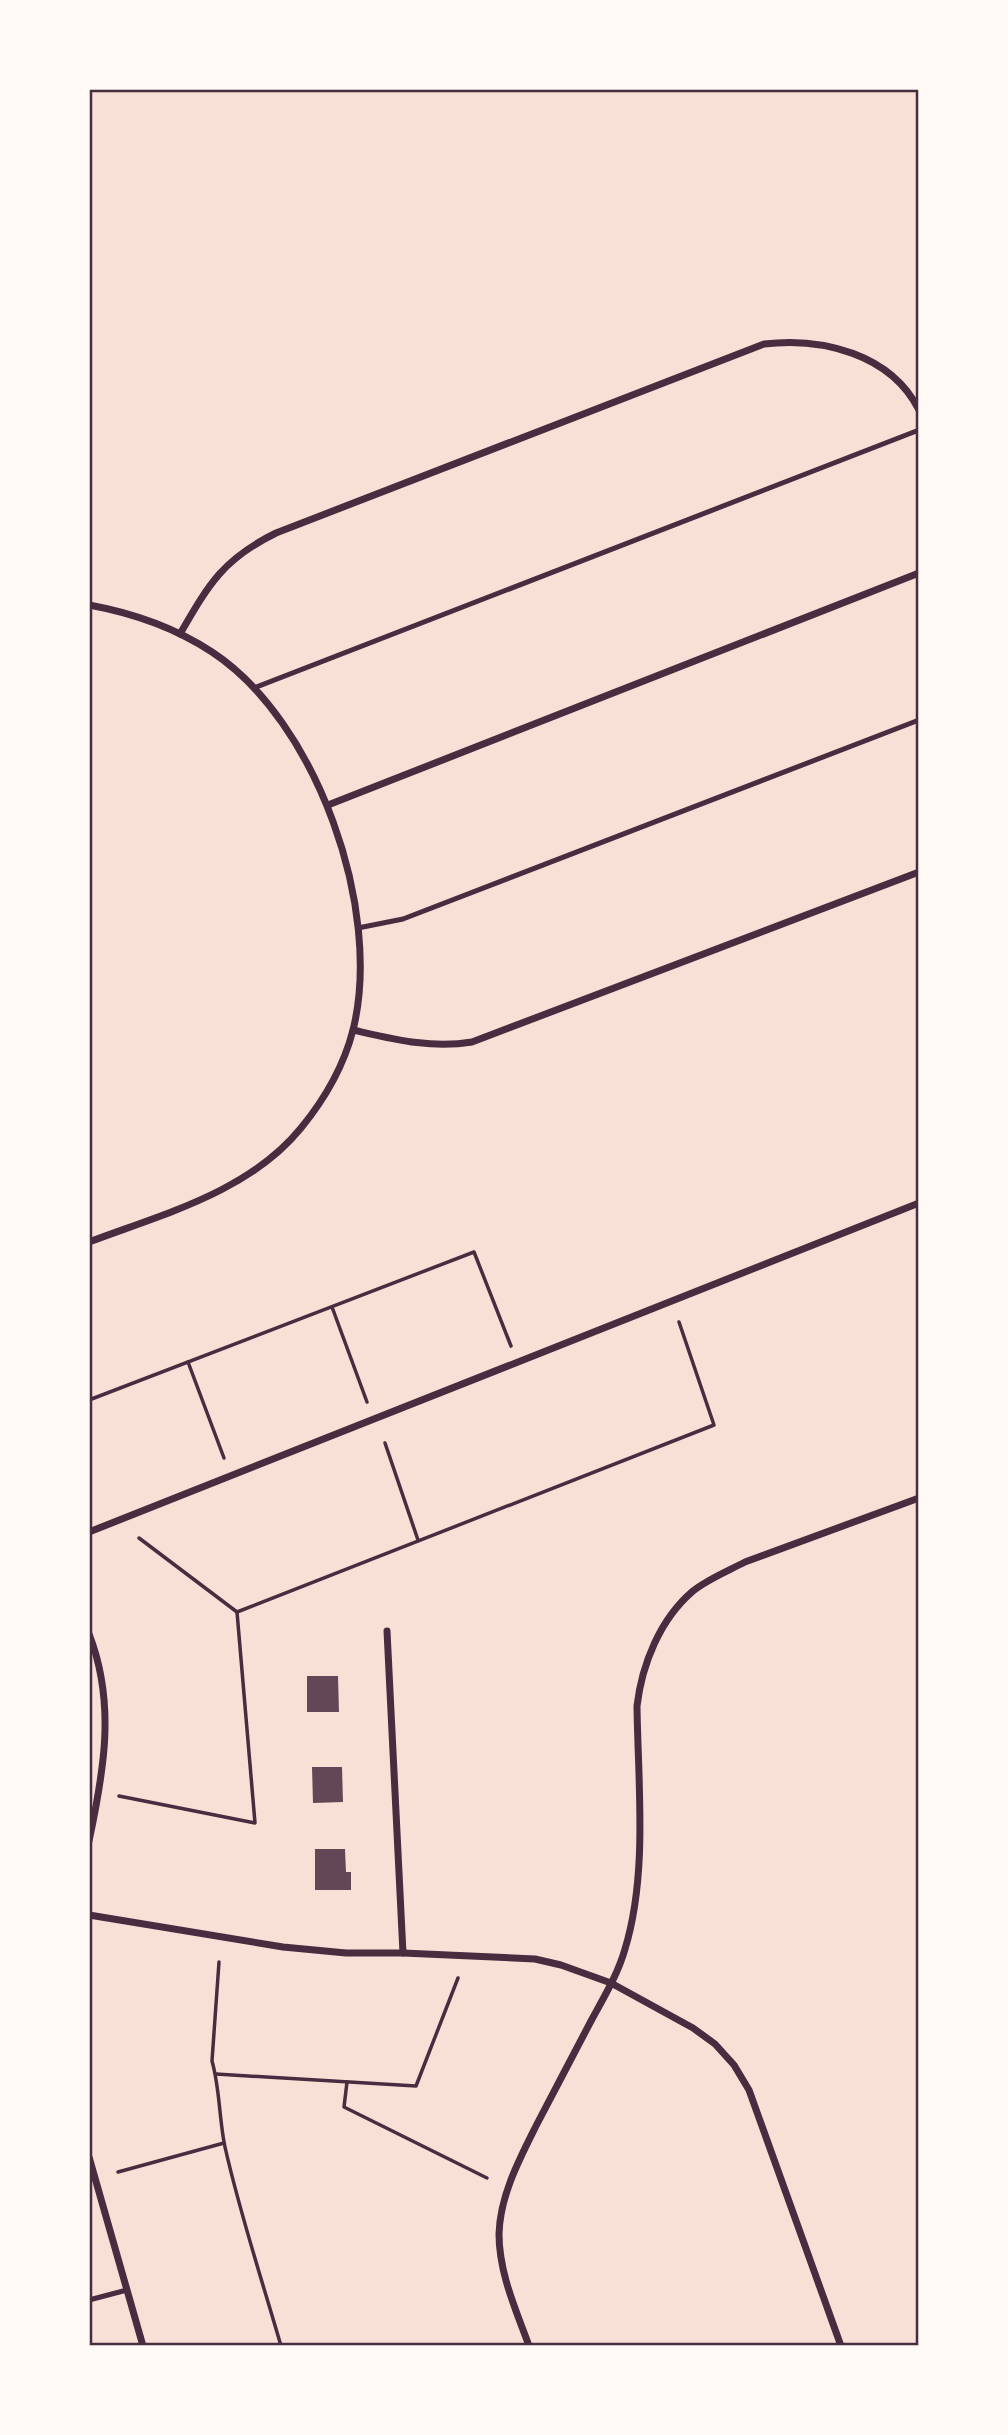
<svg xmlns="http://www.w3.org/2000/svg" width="1008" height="2435" viewBox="0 0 1008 2435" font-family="Commissioner,sans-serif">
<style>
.building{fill:#644757}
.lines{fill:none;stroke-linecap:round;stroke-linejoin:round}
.path{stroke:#4a2c40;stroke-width:3.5}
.service{stroke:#4a2c40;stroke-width:5}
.minor{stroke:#4a2c40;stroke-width:7}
.neatline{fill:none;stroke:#4a2c40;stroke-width:2.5}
</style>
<rect width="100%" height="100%" fill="#f7e1d7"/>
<g class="building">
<polygon points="307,1676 338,1676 339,1712 307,1712"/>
<polygon points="312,1767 342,1767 343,1802 313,1803"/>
<polygon points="315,1849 345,1849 346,1872 351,1872 351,1890 315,1890"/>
</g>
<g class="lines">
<g class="path">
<polyline points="332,1307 367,1402"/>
<polyline points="188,1362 224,1458"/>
<polyline points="89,1400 474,1252 511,1346"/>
<polyline points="385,1443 418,1540"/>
<polyline points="237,1612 714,1425 679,1322"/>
<polyline points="119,1796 255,1823 237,1612 139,1538"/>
<path d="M 219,1962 L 212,2061 C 220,2089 219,2119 225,2147 C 240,2214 262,2280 281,2346"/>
<polyline points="216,2074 416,2086 458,1978"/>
<polyline points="347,2082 344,2107 487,2178"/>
<polyline points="118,2172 224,2143"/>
</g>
<g class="service">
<polyline points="254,688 919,430"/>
<polyline points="358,928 403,919 919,720"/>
<polyline points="89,2300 127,2290"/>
</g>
<g class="minor">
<path d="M 89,605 C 133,613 174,627 212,652 C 317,721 383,910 353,1030 C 344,1065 324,1100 301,1128 C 249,1192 163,1214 89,1242"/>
<path d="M 180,634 C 209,584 223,559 276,533 L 764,344 C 822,337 891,354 919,410"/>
<polyline points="328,805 919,573"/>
<path d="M 353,1030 C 393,1039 431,1049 472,1042 L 919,872"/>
<polyline points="89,1532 919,1203"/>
<polyline points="387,1631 403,1953"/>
<path d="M 89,1634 C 116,1703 104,1771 89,1841"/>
<polyline points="89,1915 283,1947 346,1953 403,1953 535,1959 561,1965 611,1983 693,2028 715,2044 734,2065 749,2090 841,2346"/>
<polyline points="89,2157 143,2346"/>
<path d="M 529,2346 C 516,2310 499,2273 499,2234 C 500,2195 520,2158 537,2124 C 555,2090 573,2055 591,2021 C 604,1997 618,1974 625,1949 C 648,1874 638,1784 637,1706 C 642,1664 660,1619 693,1591 C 708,1579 728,1571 745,1562 L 919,1498"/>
</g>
</g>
<rect width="1008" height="2435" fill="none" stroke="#fffaf5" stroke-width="182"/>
<rect x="91" y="91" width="826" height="2253" class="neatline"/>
</svg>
